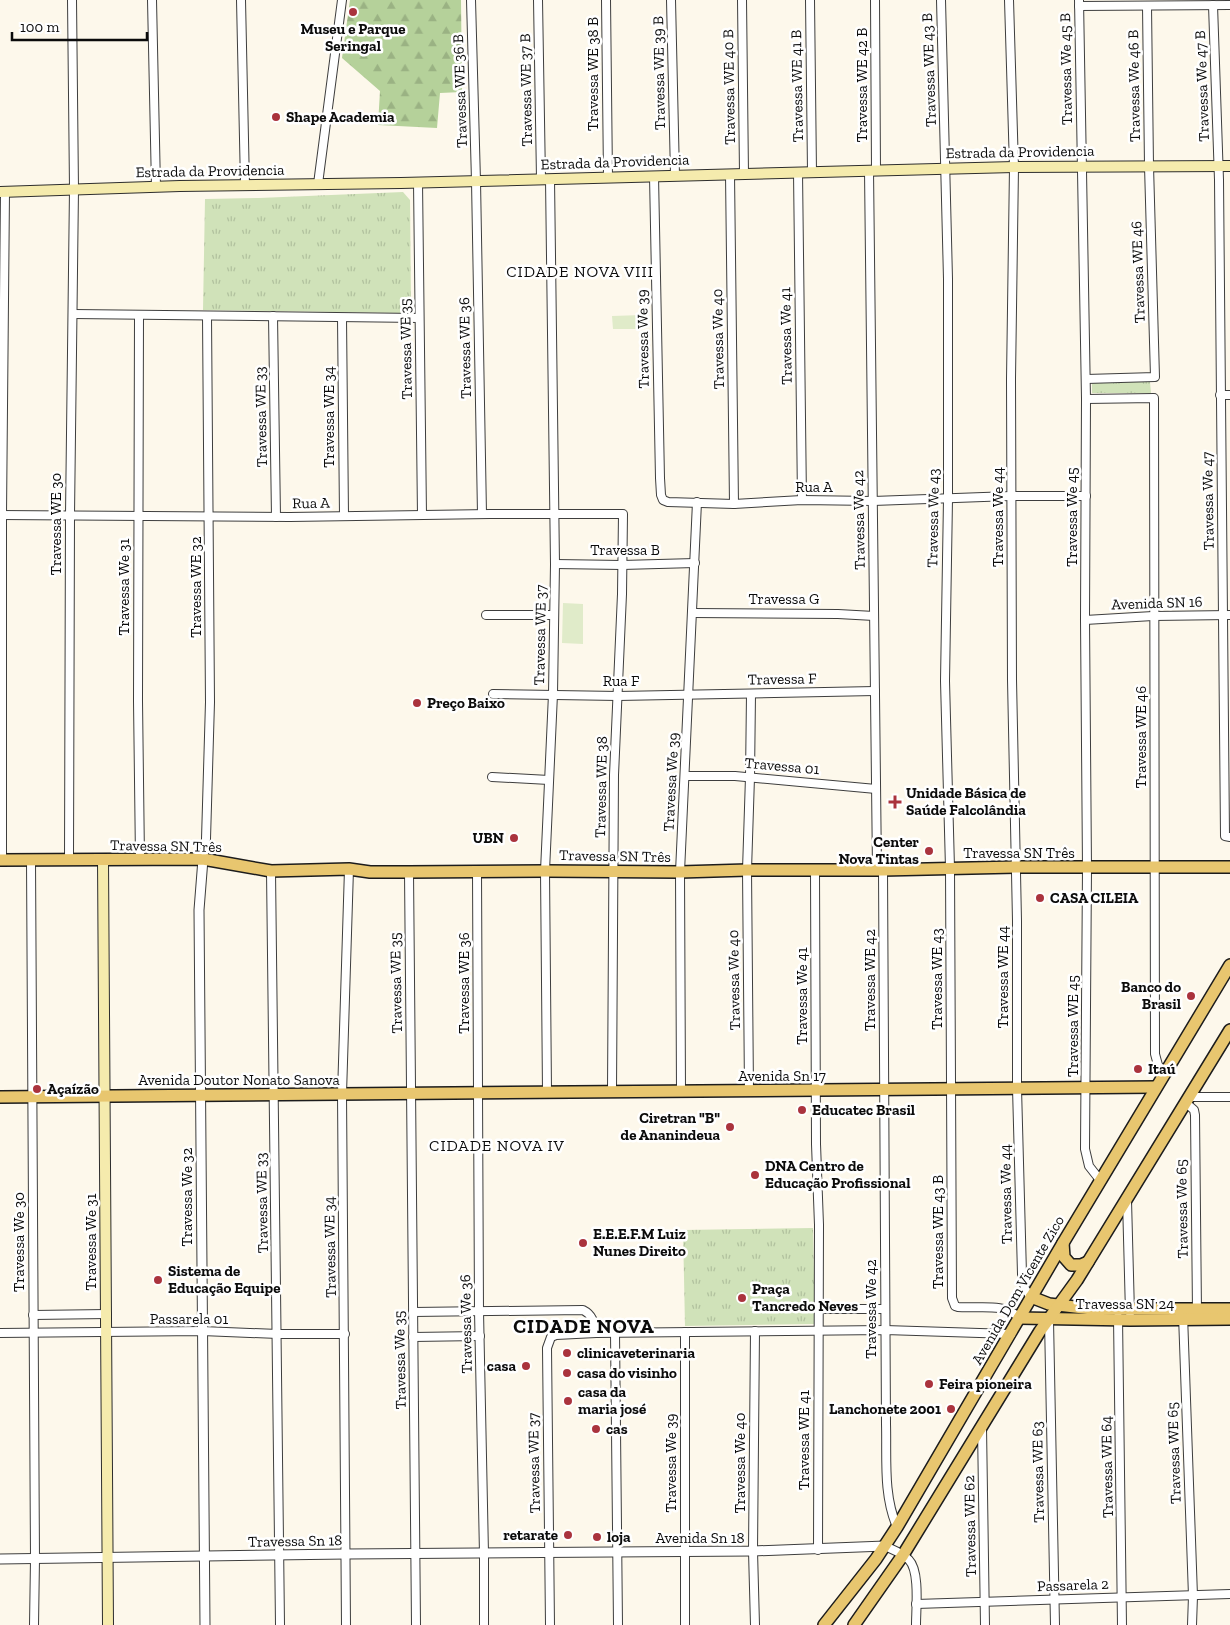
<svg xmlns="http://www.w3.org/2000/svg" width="1230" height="1625" viewBox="0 0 1230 1625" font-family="'Zilla Slab',serif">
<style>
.forest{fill:url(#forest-firs)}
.park{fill:url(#park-tufts)}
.pitch{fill:#e0ebc9}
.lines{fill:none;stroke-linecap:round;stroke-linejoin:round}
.minor-casing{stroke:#3e3e3e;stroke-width:10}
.tertiary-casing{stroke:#3e3e3e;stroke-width:11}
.secondary-casing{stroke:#2d2d2d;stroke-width:12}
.primary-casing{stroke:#1c1c1c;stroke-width:14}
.minor{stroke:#fff;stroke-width:8}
.tertiary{stroke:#fff;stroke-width:9}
.secondary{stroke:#f5ebad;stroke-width:10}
.primary{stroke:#e8c66f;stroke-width:11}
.poi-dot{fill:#aa333d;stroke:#fff;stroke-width:2}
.labels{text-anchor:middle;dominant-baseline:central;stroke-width:5;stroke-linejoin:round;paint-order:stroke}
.poi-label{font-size:15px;font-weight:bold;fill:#0b0b0b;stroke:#fff;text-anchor:start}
.street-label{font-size:15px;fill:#0b0b0b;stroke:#fff}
.neighbourhood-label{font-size:16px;letter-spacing:1px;fill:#0b0b0b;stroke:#fff}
.district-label{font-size:20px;font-weight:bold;letter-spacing:1px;fill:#0b0b0b;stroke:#fff}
</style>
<defs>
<pattern id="forest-firs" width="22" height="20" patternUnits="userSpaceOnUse" patternTransform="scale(1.25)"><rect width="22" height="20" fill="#b5d19a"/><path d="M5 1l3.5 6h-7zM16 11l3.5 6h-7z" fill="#9ab283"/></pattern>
<pattern id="park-tufts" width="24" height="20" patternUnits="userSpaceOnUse" patternTransform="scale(1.25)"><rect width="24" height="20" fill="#d0e2b9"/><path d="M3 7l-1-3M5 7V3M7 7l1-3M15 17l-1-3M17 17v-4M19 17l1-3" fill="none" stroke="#b1c19e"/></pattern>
</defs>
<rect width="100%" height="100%" fill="#fdf8eb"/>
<polygon class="forest" points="350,0 461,0 462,92 440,93 437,128 378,125 380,91 342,58"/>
<g class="park">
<polygon points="403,192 410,200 411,305 401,313 203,310 205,199 259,198"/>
<polygon points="1092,382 1150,382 1151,393 1092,393"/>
<polygon points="813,1228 815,1324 685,1326 683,1230"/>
</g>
<g class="pitch">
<polygon points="642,315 642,329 613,329 612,316"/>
<polygon points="563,603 583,604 583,644 562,643"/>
</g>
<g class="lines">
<g class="minor-casing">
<g id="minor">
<polyline points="152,0 156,187"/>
<polyline points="241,0 245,185"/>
<polyline points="471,0 476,181 482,514"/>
<polyline points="538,0 541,179"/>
<polyline points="606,0 608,177"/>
<polyline points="671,0 675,175"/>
<polyline points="742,0 744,174"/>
<polyline points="810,0 812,172"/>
<polyline points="875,0 876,170"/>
<path d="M 941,0 L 948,279 L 948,499 L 945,681 L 950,868 L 952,1298 L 955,1306 L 958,1307 C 977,1309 1005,1302 1019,1318"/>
<polyline points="1009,0 1014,167 1011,379 1012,680 1017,921 1017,1088 1022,1274 1025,1289 1031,1297"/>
<polyline points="1079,0 1086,399 1085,620 1087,868 1085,1149 1089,1166 1100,1180"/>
<polyline points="1213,5 1219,180 1225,836 1230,837"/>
<polyline points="1079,6 1230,5"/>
<polyline points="869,170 877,870"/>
<polyline points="798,172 802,500"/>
<polyline points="730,174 734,504"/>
<polyline points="654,176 660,478 661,495 663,500 668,502 734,504 802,500 873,501 1011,496 1086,496"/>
<polyline points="418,182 422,515"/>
<polyline points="318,184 342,0"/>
<polyline points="73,314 419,318"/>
<polyline points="139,315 138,701 140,859"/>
<polyline points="273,316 276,517"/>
<polyline points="342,318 344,516"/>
<polyline points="1086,379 1155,377 1149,166 1147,6"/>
<polyline points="1220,395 1230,395"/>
<polyline points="1086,399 1154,398 1155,1054 1158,1065 1164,1073"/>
<polyline points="0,515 290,517 490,514 623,514 622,594 614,775 612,1091"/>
<polyline points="555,564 622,565 695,563"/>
<polyline points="693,613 838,614 874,616"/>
<polyline points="486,615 554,615"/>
<polyline points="1085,620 1153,616 1230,615"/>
<polyline points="493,694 618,696 875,691"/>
<polyline points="685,776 735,776 876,789"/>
<polyline points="492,777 549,780"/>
<polyline points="69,859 70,515 74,189 72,0"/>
<polyline points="203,859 206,839 210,702 207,316"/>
<polyline points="2,860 2,515 5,192"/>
<polyline points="31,860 35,1559 34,1625"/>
<polyline points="815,870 816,1144 819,1225 818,1550"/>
<path d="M 883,870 L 886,1424 C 887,1458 883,1495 897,1527"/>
<polyline points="271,871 280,1625"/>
<polyline points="477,871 479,1311 484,1554 484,1625"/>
<polyline points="409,872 416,1625"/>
<polyline points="749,1091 747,870 750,777 751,694"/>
<polyline points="547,1092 545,871 553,694 555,564 550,179"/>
<polyline points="681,1092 680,872 697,502"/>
<polyline points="1189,1097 1230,1097"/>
<polyline points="1186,1103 1194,1110 1195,1115 1197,1312"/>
<polyline points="1127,1200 1130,1313"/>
<polyline points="819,1309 885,1309"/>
<path d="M 413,1312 L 583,1310 C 593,1315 594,1323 596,1333"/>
<polyline points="33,1315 107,1314"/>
<polyline points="1183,1315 1193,1596 1192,1625"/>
<polyline points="1118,1317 1122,1625"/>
<polyline points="1049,1320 1055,1625"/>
<polyline points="755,1331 753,1551 755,1625"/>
<polyline points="0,1333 202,1331 278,1334 345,1334"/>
<polyline points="615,1333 618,1625"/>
<polyline points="413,1337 480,1336"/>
<polyline points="982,1427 985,1625"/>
<path d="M 885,1546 C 893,1550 903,1553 909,1560 C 920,1571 916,1609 916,1625"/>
<polyline points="916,1604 1230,1594"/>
<polyline points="346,1625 342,1094 349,869"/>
<polyline points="550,1625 547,1348 551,1337 556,1335 596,1333 885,1330 1011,1334"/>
<polyline points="685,1625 685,1332"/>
</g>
</g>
<g class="tertiary-casing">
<g id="tertiary">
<polyline points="203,859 199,910 205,1625"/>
<polyline points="0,1559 347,1554 753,1551 885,1546"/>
</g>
</g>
<g class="secondary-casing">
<g id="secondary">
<polyline points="0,192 180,186 401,183 1014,167 1230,166"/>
<polyline points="103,860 108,1625"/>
</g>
</g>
<g class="primary-casing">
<g id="primary">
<polyline points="0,860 203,859 271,871 349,869 370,872 409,872 545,871 680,872 747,870 883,870 1016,867 1230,867"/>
<polyline points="0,1097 1156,1087"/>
<polyline points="1063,1243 1064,1257 1071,1265 1081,1265 1088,1262"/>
<polyline points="1031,1297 1049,1304 1092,1309 1230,1309"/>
<polyline points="1019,1318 1130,1320 1230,1319"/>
<polyline points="824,1625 876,1559 897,1527 1063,1243 1230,965"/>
<polyline points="854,1625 903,1555 1040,1331 1077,1280 1230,1030"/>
</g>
</g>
<use href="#minor" class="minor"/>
<use href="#tertiary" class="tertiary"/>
<use href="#secondary" class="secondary"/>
<use href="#primary" class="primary"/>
</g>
<g class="poi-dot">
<circle cx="353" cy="12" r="5"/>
<circle cx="276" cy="117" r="5"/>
<circle cx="417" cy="703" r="5"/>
<path d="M892.5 794.5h5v5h5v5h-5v5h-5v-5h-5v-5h5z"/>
<circle cx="514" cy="838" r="5"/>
<circle cx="929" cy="851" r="5"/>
<circle cx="1040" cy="898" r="5"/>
<circle cx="1191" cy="996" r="5"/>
<circle cx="1138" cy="1069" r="5"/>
<circle cx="37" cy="1089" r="5"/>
<circle cx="802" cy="1110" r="5"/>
<circle cx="730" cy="1127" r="5"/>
<circle cx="755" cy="1175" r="5"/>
<circle cx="583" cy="1243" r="5"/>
<circle cx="158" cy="1280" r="5"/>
<circle cx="742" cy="1298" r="5"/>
<circle cx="567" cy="1353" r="5"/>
<circle cx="526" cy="1366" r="5"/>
<circle cx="567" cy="1373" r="5"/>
<circle cx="929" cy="1384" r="5"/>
<circle cx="568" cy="1401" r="5"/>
<circle cx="951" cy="1409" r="5"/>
<circle cx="596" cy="1429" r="5"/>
<circle cx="568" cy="1535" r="5"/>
<circle cx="597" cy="1537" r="5"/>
</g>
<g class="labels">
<g class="poi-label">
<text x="353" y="29" text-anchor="middle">Museu e Parque<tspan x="353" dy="17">Seringal</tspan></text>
<text x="286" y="117">Shape Academia</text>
<text x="427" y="703">Preço Baixo</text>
<text x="906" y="793">Unidade Básica de<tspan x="906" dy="17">Saúde Falcolândia</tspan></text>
<text x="504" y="838" text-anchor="end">UBN</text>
<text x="919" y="842" text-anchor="end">Center<tspan x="919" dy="17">Nova Tintas</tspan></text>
<text x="1050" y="898">CASA CILEIA</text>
<text x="1181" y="987" text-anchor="end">Banco do<tspan x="1181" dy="17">Brasil</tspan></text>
<text x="1148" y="1069">Itaú</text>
<text x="47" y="1089">Açaízão</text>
<text x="812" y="1110">Educatec Brasil</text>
<text x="720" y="1118" text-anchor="end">Ciretran "B"<tspan x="720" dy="17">de Ananindeua</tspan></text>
<text x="765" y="1166">DNA Centro de<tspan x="765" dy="17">Educação Profissional</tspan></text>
<text x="593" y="1234">E.E.E.F.M Luiz<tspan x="593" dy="17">Nunes Direito</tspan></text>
<text x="168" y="1271">Sistema de<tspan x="168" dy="17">Educação Equipe</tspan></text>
<text x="752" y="1289">Praça<tspan x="752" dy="17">Tancredo Neves</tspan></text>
<text x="577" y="1353">clinicaveterinaria</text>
<text x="516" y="1366" text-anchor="end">casa</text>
<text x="577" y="1373">casa do visinho</text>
<text x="939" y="1384">Feira pioneira</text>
<text x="578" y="1392">casa da<tspan x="578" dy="17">maria josé</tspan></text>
<text x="941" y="1409" text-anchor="end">Lanchonete 2001</text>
<text x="606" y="1429">cas</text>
<text x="558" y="1535" text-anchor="end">retarate</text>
<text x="607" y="1537">loja</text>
</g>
<g class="street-label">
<text transform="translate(1066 69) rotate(-91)">Travessa We 45 B</text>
<text transform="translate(929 70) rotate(-92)">Travessa WE 43 B</text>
<text transform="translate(659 73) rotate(-91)">Travessa WE 39 B</text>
<text transform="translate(593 74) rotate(-90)">Travessa WE 38 B</text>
<text transform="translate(862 85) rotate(-90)">Travessa WE 42 B</text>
<text transform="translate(797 86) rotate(-91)">Travessa WE 41 B</text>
<text transform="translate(1134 86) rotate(-91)">Travessa We 46 B</text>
<text transform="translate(1202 86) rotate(-92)">Travessa We 47 B</text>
<text transform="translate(729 87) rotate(-91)">Travessa WE 40 B</text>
<text transform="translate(526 90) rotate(-91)">Travessa WE 37 B</text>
<text transform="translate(460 91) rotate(-92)">Travessa WE 36 B</text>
<text transform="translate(1020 152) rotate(-1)">Estrada da Providencia</text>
<text transform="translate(615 162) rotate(-2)">Estrada da Providencia</text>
<text transform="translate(210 171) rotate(-1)">Estrada da Providencia</text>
<text transform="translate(1138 272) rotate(-92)">Travessa WE 46</text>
<text transform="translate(786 336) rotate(-91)">Travessa We 41</text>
<text transform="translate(643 339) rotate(-91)">Travessa We 39</text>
<text transform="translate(718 339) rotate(-91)">Travessa We 40</text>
<text transform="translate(465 348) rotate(-91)">Travessa WE 36</text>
<text transform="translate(406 349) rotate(-91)">Travessa WE 35</text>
<text transform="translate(261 417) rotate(-91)">Travessa WE 33</text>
<text transform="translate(329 417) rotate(-90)">Travessa WE 34</text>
<text x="814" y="487">Rua A</text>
<text transform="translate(1208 501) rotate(-91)">Travessa We 47</text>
<text transform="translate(311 503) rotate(-1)">Rua A</text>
<text transform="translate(998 517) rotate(-90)">Travessa We 44</text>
<text transform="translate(1072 517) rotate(-90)">Travessa We 45</text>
<text transform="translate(933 518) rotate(-89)">Travessa We 43</text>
<text transform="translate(859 520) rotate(-91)">Travessa We 42</text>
<text transform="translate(56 524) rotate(-90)">Travessa WE 30</text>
<text x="625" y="550">Travessa B</text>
<text transform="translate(124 587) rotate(-90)">Travessa We 31</text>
<text transform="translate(196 587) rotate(-90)">Travessa WE 32</text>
<text x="784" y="599">Travessa G</text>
<text transform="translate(1157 603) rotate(-2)">Avenida SN 16</text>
<text transform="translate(540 635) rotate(-89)">Travessa WE 37</text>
<text transform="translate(782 679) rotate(-1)">Travessa F</text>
<text x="621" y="681">Rua F</text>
<text transform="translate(1141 737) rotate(-90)">Travessa WE 46</text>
<text transform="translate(782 766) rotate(5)">Travessa 01</text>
<text transform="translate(671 782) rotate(-87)">Travessa We 39</text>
<text transform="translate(601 787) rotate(-89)">Travessa WE 38</text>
<text transform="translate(166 846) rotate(1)">Travessa SN Três</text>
<text x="1019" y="853">Travessa SN Três</text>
<text transform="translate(615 856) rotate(1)">Travessa SN Três</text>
<text transform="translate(1003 977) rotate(-90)">Travessa WE 44</text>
<text transform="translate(937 979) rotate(-90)">Travessa WE 43</text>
<text transform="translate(734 980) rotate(-91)">Travessa We 40</text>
<text transform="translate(870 980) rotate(-90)">Travessa WE 42</text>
<text transform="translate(396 983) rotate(-91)">Travessa WE 35</text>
<text transform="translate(464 983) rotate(-90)">Travessa WE 36</text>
<text transform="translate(802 996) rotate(-90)">Travessa We 41</text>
<text transform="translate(1073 1026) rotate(-90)">Travessa WE 45</text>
<text x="782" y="1076">Avenida Sn 17</text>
<text x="239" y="1080">Avenida Doutor Nonato Sanova</text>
<text transform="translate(1006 1194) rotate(-91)">Travessa We 44</text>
<text transform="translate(187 1197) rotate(-90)">Travessa We 32</text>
<text transform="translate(262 1203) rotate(-91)">Travessa WE 33</text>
<text transform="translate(1182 1209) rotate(-91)">Travessa We 65</text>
<text transform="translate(938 1232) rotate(-90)">Travessa WE 43 B</text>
<text transform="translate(19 1242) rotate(-90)">Travessa We 30</text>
<text transform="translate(91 1242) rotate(-90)">Travessa We 31</text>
<text transform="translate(330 1247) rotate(-91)">Travessa WE 34</text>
<text transform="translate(1018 1290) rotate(-60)">Avenida Dom Vicente Zico</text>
<text x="1125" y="1304">Travessa SN 24</text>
<text transform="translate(871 1309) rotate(-90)">Travessa We 42</text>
<text x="189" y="1319">Passarela 01</text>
<text transform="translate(466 1324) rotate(-91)">Travessa We 36</text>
<text transform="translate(400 1360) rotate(-91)">Travessa We 35</text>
<text transform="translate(804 1440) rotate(-90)">Travessa WE 41</text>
<text transform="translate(1174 1453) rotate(-92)">Travessa WE 65</text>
<text transform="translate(534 1463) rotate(-91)">Travessa WE 37</text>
<text transform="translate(671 1463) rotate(-90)">Travessa We 39</text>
<text transform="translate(740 1463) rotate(-90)">Travessa We 40</text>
<text transform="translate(1107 1467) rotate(-91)">Travessa WE 64</text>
<text transform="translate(1038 1472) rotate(-91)">Travessa WE 63</text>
<text transform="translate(970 1526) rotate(-91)">Travessa WE 62</text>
<text x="700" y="1538">Avenida Sn 18</text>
<text transform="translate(295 1541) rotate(-1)">Travessa Sn 18</text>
<text transform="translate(1073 1585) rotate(-2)">Passarela 2</text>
</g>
<g class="neighbourhood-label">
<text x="580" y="271">CIDADE NOVA VIII</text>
<text x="497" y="1145">CIDADE NOVA IV</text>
</g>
<g class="district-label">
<text x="584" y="1326">CIDADE NOVA</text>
</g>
</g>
<path d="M12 32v8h135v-8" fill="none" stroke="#0b0b0b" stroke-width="2.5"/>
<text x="20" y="32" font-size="15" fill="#0b0b0b" stroke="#ffffff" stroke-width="4" paint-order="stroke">100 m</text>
</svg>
